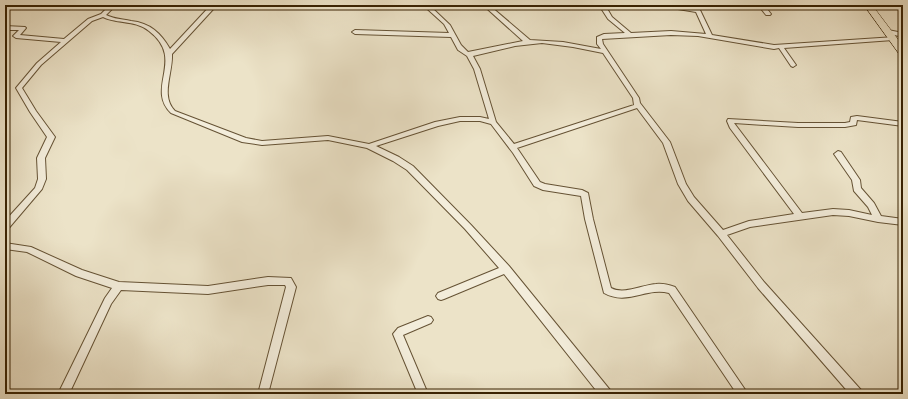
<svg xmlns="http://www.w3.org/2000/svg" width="908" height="399" viewBox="0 0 908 399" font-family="'IM FELL DW Pica',serif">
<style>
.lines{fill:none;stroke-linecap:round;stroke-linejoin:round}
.minor-casing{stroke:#655234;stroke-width:2}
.trunk-casing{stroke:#382202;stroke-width:1}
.minor{fill:#f3eddb;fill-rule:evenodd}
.trunk{fill:#ece3c8;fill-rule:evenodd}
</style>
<rect width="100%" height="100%" fill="#ece3c8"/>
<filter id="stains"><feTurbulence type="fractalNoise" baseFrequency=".005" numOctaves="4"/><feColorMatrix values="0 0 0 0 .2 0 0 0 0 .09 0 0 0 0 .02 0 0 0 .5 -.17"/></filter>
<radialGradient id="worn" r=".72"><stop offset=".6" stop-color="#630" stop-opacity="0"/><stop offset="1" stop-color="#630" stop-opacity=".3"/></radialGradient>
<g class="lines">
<g class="minor-casing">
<g id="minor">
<path d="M 110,5 L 116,5 L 106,15 C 114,19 122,19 131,21 C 150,23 161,33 170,49 L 211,5 L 217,5 L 172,54 C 173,73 160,96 175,111 L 246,138 L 262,141 L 328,136 L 369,144 L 435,122 L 460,117 L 480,117 L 489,119 L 474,69 L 467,56 L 458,50 L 451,37 L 355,34 L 352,32 L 355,30 L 449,33 L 444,24 L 423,5 L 429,5 L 450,25 L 461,45 L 468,52 L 523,41 L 483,5 L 489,5 L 530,40 L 563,42 L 601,49 L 597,44 L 597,37 L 604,34 L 625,33 L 608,19 L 599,5 L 605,5 L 612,17 L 631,33 L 671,31 L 706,34 L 696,12 L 672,8 L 672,6 L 674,5 L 700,10 L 712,35 L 774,45 L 895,37 L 896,38 L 893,40 L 784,48 L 796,65 L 793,67 L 791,66 L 779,48 L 774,49 L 698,36 L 671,35 L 602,39 L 603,44 L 639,98 L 640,103 L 670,142 L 686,184 L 694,197 L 723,230 L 749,221 L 794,214 L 730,128 L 727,121 L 728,119 L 798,123 L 845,123 L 850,122 L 851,117 L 857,116 L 903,122 L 903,126 L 857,120 L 856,125 L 845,127 L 798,127 L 734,123 L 802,213 L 833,209 L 849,210 L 872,215 L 868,207 L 854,191 L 852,180 L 834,154 L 838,151 L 841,152 L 860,180 L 861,188 L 874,203 L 881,216 L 903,219 L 903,225 L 878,222 L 849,216 L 833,215 L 750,227 L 727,235 L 764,282 L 861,390 L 862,394 L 850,394 L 758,288 L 718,236 L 688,201 L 678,184 L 663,143 L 637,108 L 517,148 L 540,182 L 545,184 L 582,190 L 588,193 L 593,219 L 611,288 C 624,295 642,285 656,284 C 663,283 669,285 675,287 L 748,394 L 737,394 L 669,293 C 646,287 627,306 604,293 L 585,219 L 581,196 L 543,190 L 534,186 L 513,153 L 491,124 L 480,121 L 460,121 L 438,126 L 376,146 L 399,157 L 413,166 L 471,225 L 509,266 L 610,390 L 611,394 L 599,394 L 504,274 L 444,299 L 441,300 L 438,299 L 436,296 L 438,293 L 499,268 L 465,229 L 407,170 L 393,161 L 367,148 L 328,140 L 262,145 L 242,142 L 171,113 C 145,88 186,59 149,31 C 136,20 117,24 103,17 L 92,21 L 41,65 L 22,88 L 36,111 L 55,137 L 45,158 L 46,179 L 42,189 L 8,229 L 5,230 L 5,221 L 35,188 L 38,179 L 37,158 L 47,137 L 30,112 L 16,88 L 37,63 L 61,42 L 16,38 L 13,36 L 19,30 L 5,30 L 5,26 L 25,27 L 26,28 L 20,35 L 64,39 L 88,19 L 101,14 ZM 542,43 L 573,47 L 603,53 L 633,98 L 634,105 L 514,144 L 496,122 L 480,69 L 473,56 L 515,46 Z"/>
<polygon points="713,5 720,5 717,7"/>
<polygon points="758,5 764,5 771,14 770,15 766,15"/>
<polygon points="888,30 903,33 903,37 886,33 886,31"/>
<polygon points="5,243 31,247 82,270 119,282 208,286 268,277 291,278 296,287 268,394 258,394 286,287 285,285 268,285 208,294 121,290 111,304 69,394 58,394 105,298 112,288 76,276 27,252 5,249"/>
<polygon points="428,316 431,317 433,320 431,323 403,335 428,394 418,394 393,334 398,328"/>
</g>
</g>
<g class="trunk-casing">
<polygon id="trunk" points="864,5 872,5 903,46 903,56 900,55"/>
</g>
<use href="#minor" class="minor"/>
<use href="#trunk" class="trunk"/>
</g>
<rect width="908" height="399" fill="none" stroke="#ece3c8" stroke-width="20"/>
<rect x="6" y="6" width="896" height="387" fill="none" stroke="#382202" stroke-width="2"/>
<rect x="10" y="10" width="888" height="379" fill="none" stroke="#382202"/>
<rect width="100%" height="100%" filter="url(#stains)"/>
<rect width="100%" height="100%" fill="url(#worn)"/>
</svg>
